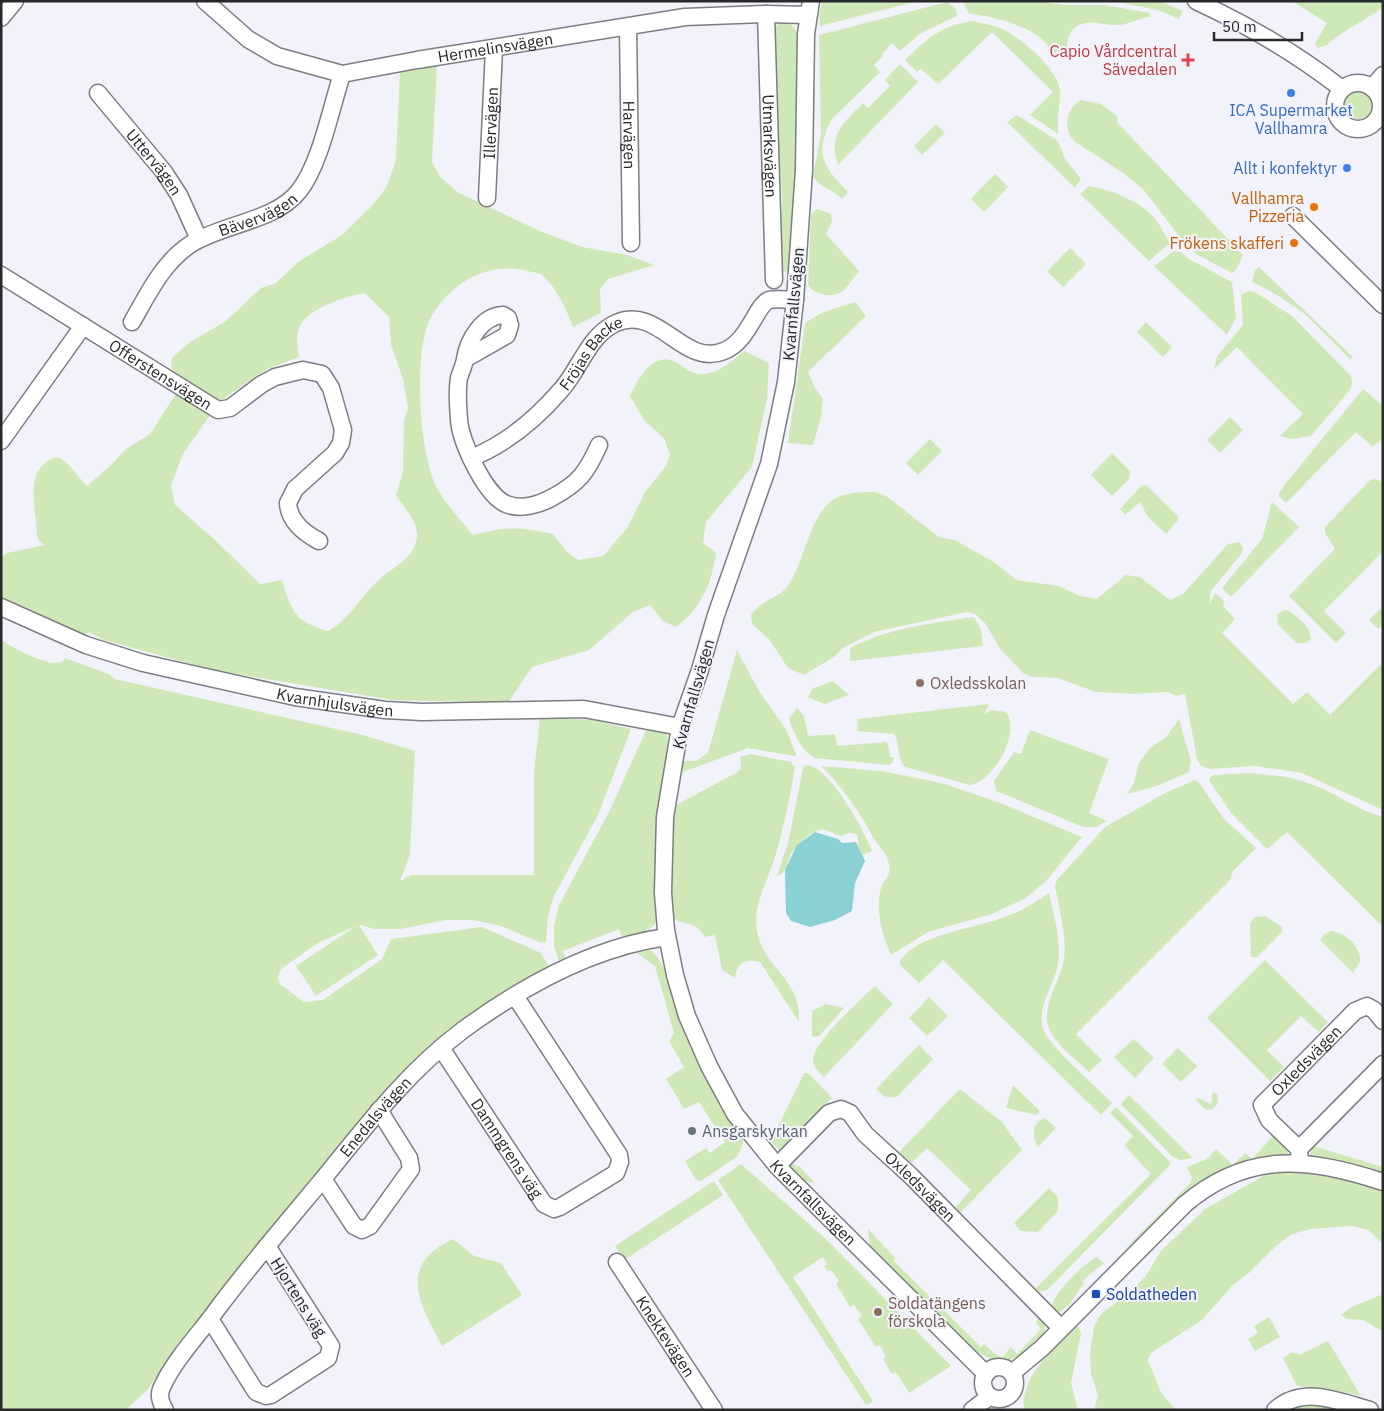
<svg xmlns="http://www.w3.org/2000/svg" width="1384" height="1411" viewBox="0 0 1384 1411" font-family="'IBM Plex Sans',sans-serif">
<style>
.green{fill:#cfe8b8;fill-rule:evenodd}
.water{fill:#89d1d3}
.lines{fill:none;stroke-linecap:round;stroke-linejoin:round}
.minor-casing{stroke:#7d7d83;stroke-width:19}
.minor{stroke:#fff;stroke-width:16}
.health-dot{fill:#e0444e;stroke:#f2f3fa;stroke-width:2}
.shop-dot{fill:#3f7fe0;stroke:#f2f3fa;stroke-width:2}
.food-dot{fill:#e8710a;stroke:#f2f3fa;stroke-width:2}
.education-dot{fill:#8d6e63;stroke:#f2f3fa;stroke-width:2}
.worship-dot{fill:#6b7280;stroke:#f2f3fa;stroke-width:2}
.transit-dot{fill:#1a4fb4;stroke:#f2f3fa;stroke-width:2}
.labels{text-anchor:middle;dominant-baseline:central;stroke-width:4;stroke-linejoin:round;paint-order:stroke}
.street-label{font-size:16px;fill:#28292b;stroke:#f2f3fa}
.health-label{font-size:16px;fill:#be3a42;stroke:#f2f3fa;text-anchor:end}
.shop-label{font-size:16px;fill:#366cbe;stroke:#f2f3fa}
.food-label{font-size:16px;fill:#c56008;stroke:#f2f3fa;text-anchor:end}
.education-label{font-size:16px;fill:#785e54;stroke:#f2f3fa;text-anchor:start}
.worship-label{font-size:16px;fill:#5b616d;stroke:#f2f3fa;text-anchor:start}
.transit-label{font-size:16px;fill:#164399;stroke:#f2f3fa;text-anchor:start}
</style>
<rect width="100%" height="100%" fill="#f2f3fa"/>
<g class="green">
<polygon points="823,1 918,1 820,26 819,14"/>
<path d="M 963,1 L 1036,1 L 1064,5 L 1106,5 L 1150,13 L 1150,17 C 1139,18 1130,24 1119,25 C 1100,26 1075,13 1068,40 C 1066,46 1067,53 1064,59 C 1052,53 1046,41 1035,34 C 1015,22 991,16 969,14 Z"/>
<polygon points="1112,1 1159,1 1183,11 1179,19 1158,10"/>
<polygon points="1292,1 1383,1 1383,8 1339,35 1327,45 1317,48 1315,43 1327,23"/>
<path d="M 947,2 L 956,9 L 957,16 L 921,33 L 900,51 L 892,43 L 882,54 L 883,56 L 874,65 L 880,72 L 832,119 C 813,154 824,167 848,192 L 842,199 C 834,189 819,188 813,176 L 821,134 L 819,35 Z"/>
<polygon points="783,20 789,21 797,32 798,164 789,271 781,272 782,200 772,44 772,30"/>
<path d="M 974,21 C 983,24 995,25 1004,30 C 1021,38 1059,70 1060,91 C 1060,105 1057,119 1058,134 L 1030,115 L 1053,92 L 992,32 L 938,84 L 921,69 L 917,72 L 905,60 C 928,38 941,25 974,21 Z"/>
<path d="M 900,64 L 918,82 L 838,165 C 828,135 843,123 863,103 L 868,108 L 890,86 L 885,80 Z"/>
<path d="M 437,65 L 432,162 L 441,178 L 459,193 L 540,231 L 582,247 L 627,255 L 654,265 L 608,279 L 600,289 L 601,313 L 573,327 C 566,309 557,288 542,275 C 538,272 529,272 524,270 C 485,262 448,285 430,319 C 413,353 419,457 438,490 C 447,506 462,521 473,535 C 508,526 518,527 553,534 L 567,552 L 578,560 L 603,556 L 627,528 L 645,492 L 666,466 L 670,455 L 664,438 L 644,420 L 630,396 C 636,382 651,354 671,360 C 681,363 687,372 699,374 C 715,376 733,361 744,351 L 769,363 L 767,399 L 752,467 L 706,522 L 703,543 L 716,553 C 712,583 701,609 676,627 L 663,621 L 650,605 L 633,612 L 589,650 L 532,667 L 508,703 L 393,700 L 218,671 L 103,640 L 89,632 L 82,636 L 1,597 L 1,557 L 7,553 L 45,545 C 35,540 37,532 36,521 C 33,497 27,465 58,457 C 70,463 77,476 87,486 L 111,465 L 126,449 L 150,434 L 184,381 L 171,368 L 172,358 L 190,342 L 226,321 L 261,288 L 276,283 L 298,262 L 342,235 L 373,205 L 387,186 L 396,160 L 400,70 ZM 365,293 L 389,317 L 391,345 L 403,379 L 408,408 L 404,420 L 403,471 L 396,496 C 403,506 419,523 417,537 C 415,558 393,567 380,579 C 360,596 352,618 328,631 C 294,621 292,612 282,580 L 260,584 L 213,538 L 175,505 L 171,485 L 183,454 L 220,401 L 267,369 L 299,357 C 297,346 296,336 300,326 C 308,308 347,296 365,293 Z"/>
<circle cx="1358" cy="105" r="14"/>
<path d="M 1080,100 L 1101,104 L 1117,116 L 1117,122 L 1243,255 L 1236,270 L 1232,273 L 1198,255 L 1186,245 L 1143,189 L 1123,173 L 1074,141 C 1062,127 1067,109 1080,100 Z"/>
<polygon points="1017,115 1058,141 1065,159 1081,179 1075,188 1007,122"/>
<polygon points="936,124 945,133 922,155 914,146"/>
<polygon points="995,174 1008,187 984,212 971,199"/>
<path d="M 1089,186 C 1111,190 1141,201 1155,219 C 1161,226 1165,235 1170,243 L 1149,261 L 1080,194 Z"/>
<path d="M 817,209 L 831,214 L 832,221 L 826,234 L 859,271 C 854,277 847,289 840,293 C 830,298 812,294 808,284 L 811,214 Z"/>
<polygon points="1070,248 1086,264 1063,287 1047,271"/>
<polygon points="1174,251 1181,252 1189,259 1232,282 1236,318 1227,335 1154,266"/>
<polygon points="1259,267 1353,357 1350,359 1306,315 1279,296 1252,282 1255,270"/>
<polygon points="1249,291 1255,292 1292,316 1351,376 1352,384 1350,390 1311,436 1291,439 1280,436 1303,414 1237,347 1214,369 1217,356 1243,325 1241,295"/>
<polygon points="855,302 866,316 808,372 815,388 823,399 821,417 813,445 788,443 805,323 821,313"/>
<polygon points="1146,322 1172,347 1163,357 1137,332"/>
<polygon points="1363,389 1383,406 1383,441 1381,440 1373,447 1356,432 1286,503 1278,495 1286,483"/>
<polygon points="1230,417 1243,430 1220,453 1207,440"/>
<polygon points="930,439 942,451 918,475 906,463"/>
<polygon points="1112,453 1130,471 1129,479 1112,496 1091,475"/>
<polygon points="1370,480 1376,479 1383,482 1383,551 1324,611 1346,633 1336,643 1289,596 1335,549 1325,533 1325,527"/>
<polygon points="1142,485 1146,485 1178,516 1178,520 1166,534 1148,517 1140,502 1125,515 1120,509"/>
<path d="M 875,492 L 886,496 L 939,537 L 955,540 L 997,564 L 1016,580 L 1059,586 L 1080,596 L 1097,599 L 1126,575 L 1140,577 L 1170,600 L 1183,594 L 1228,544 L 1239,542 L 1243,547 L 1242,553 L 1211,591 L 1209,605 L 1215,593 L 1224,601 L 1223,606 L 1235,619 L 1222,633 L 1293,704 L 1307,692 L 1330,715 L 1381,664 L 1383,666 L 1383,810 L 1302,773 L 1254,766 L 1210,769 L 1201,766 L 1197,759 L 1185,694 L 1176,696 L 1167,692 L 1133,694 L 1096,692 L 1058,678 L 1032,677 L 1023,673 L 1001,650 L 985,623 L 975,614 L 967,612 L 874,632 L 843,648 L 834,657 L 804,675 L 788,668 L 769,639 L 752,624 L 751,615 C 761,600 777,599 787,587 C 806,562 809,507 841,496 C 852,492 864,492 875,492 Z"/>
<polygon points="1272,502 1299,527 1231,597 1222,588 1262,539"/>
<polygon points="1383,606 1383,624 1378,629 1369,620"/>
<path d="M 1285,610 C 1294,612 1312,628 1311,639 L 1306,643 L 1297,643 L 1278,625 L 1277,614 Z"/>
<path d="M 974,617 L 981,630 L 983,646 L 850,661 L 850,648 C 888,628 932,623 974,617 Z"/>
<path d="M 1,640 C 14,648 47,667 62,662 L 65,658 L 109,674 L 115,679 L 363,735 L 415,751 L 410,854 L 400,881 L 411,875 L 534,875 L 534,772 L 540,717 L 592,720 L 631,729 L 598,815 L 554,896 L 548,916 L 546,942 L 541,943 L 501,926 L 473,920 L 446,920 L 400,929 L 375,929 L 359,925 L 378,955 L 316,996 L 296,966 L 356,926 L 318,943 L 281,969 L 278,977 L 280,984 L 304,1002 L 323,1000 L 382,959 L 391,939 L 482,927 L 541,953 L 549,967 L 447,1030 L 381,1094 L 211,1303 L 148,1389 L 126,1410 L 1,1410 Z"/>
<polygon points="737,650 759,691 786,729 796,754 795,756 748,748 680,773 683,761 696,761 708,753"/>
<polygon points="833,681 849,695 824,704 808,697 812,689"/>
<path d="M 989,704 L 984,714 L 992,710 L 1006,712 C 1022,732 993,782 970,785 L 905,767 C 896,757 901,745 894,734 L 858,731 L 857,719 Z"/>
<path d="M 797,708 L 804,716 L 808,736 L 835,734 L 837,746 L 886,742 L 888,744 L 890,757 L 894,757 L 892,763 L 889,765 L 815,758 C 801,751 794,733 789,719 Z"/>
<polygon points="1179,719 1191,761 1189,772 1157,786 1127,794 1134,783 1139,763 1150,748 1166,737"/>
<path d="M 648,726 L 664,732 L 673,746 L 660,916 C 652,932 639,934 623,938 L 619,929 L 563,951 L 566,960 L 560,964 L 554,946 L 554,926 L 559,905 L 610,810 Z"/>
<polygon points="1030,730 1109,759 1089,813 1107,821 1096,827 1083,827 996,791 994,781 1014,752 1021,754"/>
<path d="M 751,754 L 791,762 L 795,768 C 790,797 784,826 776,854 C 769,879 752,904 757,931 C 764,970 801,977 799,1022 L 760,962 C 746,958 736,964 735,978 L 722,970 L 715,935 L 705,937 C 694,918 685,928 671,916 L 669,879 L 674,806 L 736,773 L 741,768 L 740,757 Z"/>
<path d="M 806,765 C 829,765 864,830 872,851 L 862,855 L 859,848 L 857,834 L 848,833 L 840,836 C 835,835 830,831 825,830 C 812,828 798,844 791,854 C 786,863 788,872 777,876 L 788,843 L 803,768 Z"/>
<path d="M 821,766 L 881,771 L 942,783 L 1003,804 L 1082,837 L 1047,880 L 1026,898 L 992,914 L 928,932 L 891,955 C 882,935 875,910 881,888 C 883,882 889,877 889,871 C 891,856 880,849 873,837 C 859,811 843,788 821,766 Z"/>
<path d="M 1249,773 C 1270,775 1291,776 1311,784 C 1336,793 1357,810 1383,817 L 1383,927 L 1287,832 L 1267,849 L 1231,813 L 1209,780 L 1210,777 L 1215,775 Z"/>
<path d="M 1195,780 L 1200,784 L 1224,819 L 1256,848 L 1233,871 L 1230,880 L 1076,1034 L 1102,1060 L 1089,1072 C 1076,1059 1054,1044 1048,1026 C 1042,1005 1061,980 1064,959 C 1067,935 1059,909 1055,886 L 1057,880 L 1105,827 L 1165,793 Z"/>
<path d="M 1049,893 C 1054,918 1064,947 1056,972 C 1050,990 1036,1012 1044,1031 C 1053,1050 1096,1086 1112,1103 L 1101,1115 L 943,960 L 919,983 L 900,965 L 900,961 C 917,934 976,928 1005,917 C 1021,911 1035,903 1049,893 Z"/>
<polygon points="1265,916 1282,927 1282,932 1257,957 1251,957 1250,923 1255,917"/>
<path d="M 1331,931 C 1346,933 1361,946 1360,962 L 1353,973 L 1320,940 L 1324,934 Z"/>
<path d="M 646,948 C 664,957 666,976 671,993 C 689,1047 713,1094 744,1140 L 738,1156 L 701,1181 L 696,1180 L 685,1161 L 706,1148 L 710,1153 L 725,1142 L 699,1102 L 684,1109 L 666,1079 L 684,1067 L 669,1041 L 674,1033 L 655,966 L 634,951 Z"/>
<polygon points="1265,960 1328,1022 1319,1032 1301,1016 1267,1050 1284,1067 1270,1081 1207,1018"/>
<path d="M 875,986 L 893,1004 L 824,1077 C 820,1073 814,1068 813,1061 C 811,1044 862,998 875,986 Z"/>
<polygon points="929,997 948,1016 927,1036 909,1018"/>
<polygon points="826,1004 844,1008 819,1036 812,1037 812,1011"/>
<polygon points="1134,1039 1154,1058 1135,1078 1114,1057"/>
<path d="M 919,1045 L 933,1059 L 898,1096 C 888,1100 883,1096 876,1089 Z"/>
<polygon points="1178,1048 1197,1066 1181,1082 1162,1064"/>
<polygon points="804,1073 808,1073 832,1098 780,1151 769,1139 778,1127"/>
<polygon points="1013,1085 1039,1110 1039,1113 1036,1115 1006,1108"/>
<polygon points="960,1089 1002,1122 1022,1150 960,1213 955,1208 971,1190 927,1148 911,1163 899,1152"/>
<polygon points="1213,1092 1217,1094 1218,1102 1213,1109 1206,1110 1196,1100 1198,1098 1211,1104"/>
<polygon points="1129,1095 1193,1158 1181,1160 1173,1157 1121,1104"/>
<polygon points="1116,1107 1170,1162 1169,1166 1047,1290 1038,1292 1035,1289 1151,1174 1124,1145 1133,1136 1110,1113"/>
<path d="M 1045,1118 L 1056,1128 L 1038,1147 C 1032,1136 1031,1123 1045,1118 Z"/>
<path d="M 1275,1134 L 1289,1149 L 1287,1155 C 1257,1160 1225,1168 1199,1184 L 1121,1253 L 1191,1182 L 1192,1177 L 1187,1167 L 1207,1159 L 1216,1149 L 1233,1165 L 1245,1153 L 1252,1159 Z"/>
<polygon points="1313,1146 1383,1167 1383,1173 1310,1155"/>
<path d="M 792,1160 L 793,1164 L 800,1167 L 815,1183 C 801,1181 793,1177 788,1163 Z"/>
<polygon points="741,1164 824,1237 951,1366 909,1393 896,1372 892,1374 883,1359 886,1356 879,1345 875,1346 858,1319 862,1316 854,1305 850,1307 836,1284 839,1281 831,1270 828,1271 824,1266 827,1264 823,1257 793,1277 873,1401 866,1405 718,1180"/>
<polygon points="1290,1171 1319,1171 1383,1188 1383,1244 1368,1230 1352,1226 1311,1229 1292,1234 1277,1245 1250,1272 1232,1286 1202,1320 1151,1353 1148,1360 1161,1393 1176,1410 1094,1410 1098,1395 1091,1374 1090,1354 1094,1326 1101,1314 1129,1293 1145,1277 1161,1251 1205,1209 1265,1175"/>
<polygon points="714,1181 723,1195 624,1260 615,1246"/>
<polygon points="1049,1188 1058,1197 1058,1211 1038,1232 1020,1231 1014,1223"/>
<path d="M 868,1229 L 895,1258 L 894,1261 L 981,1347 L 984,1344 L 998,1356 L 1003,1357 L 1011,1347 L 1017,1354 L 1041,1329 L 1036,1322 L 1039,1318 L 1044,1320 L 1045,1333 C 1035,1347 1013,1365 995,1360 C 989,1359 983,1355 977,1352 L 870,1246 Z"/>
<path d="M 453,1239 L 474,1256 L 501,1263 L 522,1295 L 442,1346 C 419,1303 397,1265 453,1239 Z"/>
<path d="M 1097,1257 L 1104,1263 L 1082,1281 L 1084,1283 L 1070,1304 L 1060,1312 L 1052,1308 C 1052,1294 1084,1263 1097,1257 Z"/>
<polygon points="1383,1294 1383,1332 1363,1320 1347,1319 1341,1315 1350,1308"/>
<polygon points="1269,1317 1280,1337 1255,1351 1248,1339 1258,1333 1254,1326"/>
<path d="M 1078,1325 L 1081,1333 L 1071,1383 L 1078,1410 L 1024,1410 C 1021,1373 1054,1349 1078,1325 Z"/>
<polygon points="1328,1341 1361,1396 1330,1389 1297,1386 1283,1358 1291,1353 1301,1354"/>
<polygon points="1309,1400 1356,1410 1286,1410"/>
</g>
<polygon class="water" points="815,832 838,839 842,843 856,842 865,861 855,883 852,911 835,920 810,927 791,921 786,913 785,870 797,845"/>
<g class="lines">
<g class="minor-casing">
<g id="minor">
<path id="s1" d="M 205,1 L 248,39 L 277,56 L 342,74 L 417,60 L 685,17 L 766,14 L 807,15"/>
<path id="s2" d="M 811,1 L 806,34 L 804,170 L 795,300 L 786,382 L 769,464 L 716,615 L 700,670 L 680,727 L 665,817 L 663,893 L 666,930 L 675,975 L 687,1016 L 709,1066 L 735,1114 L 777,1166 L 986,1374"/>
<path d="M 1196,1 C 1248,25 1297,54 1342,89"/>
<path id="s3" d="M 766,14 L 774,280"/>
<polyline points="1,18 15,1"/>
<path id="s4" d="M 628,27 L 631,243"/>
<circle cx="1358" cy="106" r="23"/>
<polyline points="1372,88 1383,75"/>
<path id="s5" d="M 98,93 L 164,172 L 179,195 L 199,239"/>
<path id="s6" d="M 487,198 L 494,49"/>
<polyline points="1293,216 1383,305"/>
<path id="s7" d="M 1,275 L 218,410 L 230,408 L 262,384 L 275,377 L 303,370 L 322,374 L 331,388 L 343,430 L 341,443 L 335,453 L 295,489 L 288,503 C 289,521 304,533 319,541"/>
<path id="s8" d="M 132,322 C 148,294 163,262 191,244 C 222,224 276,221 299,191 C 320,165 331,108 342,74"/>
<path d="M 465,359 C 468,340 482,316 503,315 L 508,318 L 510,325 L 507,335 L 465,359 C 464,366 461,371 459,378 C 457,390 458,407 459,419 C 460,441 485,495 506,504 C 521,510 539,505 553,497 C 579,483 587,472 599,445"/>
<polyline points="1,441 83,326"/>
<path id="s9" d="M 471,458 C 506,444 536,419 561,390 C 580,369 588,336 616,323 C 659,304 683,368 724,351 C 749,341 756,305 769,300 C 776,298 787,300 795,300"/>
<path id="s10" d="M 1,607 L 86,645 L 143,663 L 295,697 L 385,710 L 422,712 L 584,709 L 680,727"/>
<path id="s11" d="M 441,1048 L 544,1204 L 554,1209 L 560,1207 L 616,1173 L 620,1162 L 619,1155 L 515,996"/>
<polyline points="1299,1149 1383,1064"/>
<path id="s12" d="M 1300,1162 L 1299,1149 L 1269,1120 L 1262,1105 L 1355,1011 L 1367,1006 L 1374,1010 L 1383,1021"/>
<path id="s13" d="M 777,1166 L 829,1113 L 841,1109 L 850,1113 L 865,1134 L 911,1176 L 1061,1328"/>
<polyline points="323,1179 354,1226 362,1230 370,1226 411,1169 409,1158 379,1110"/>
<path id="s14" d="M 617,1262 L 714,1410"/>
<polyline points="210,1319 256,1392 266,1396 271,1395 328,1358 331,1346 267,1246"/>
<circle cx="999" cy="1383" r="16"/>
<path d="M 1012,1373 L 1042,1348 L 1185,1204 C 1249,1150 1309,1158 1383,1182"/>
<path id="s15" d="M 165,1410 C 160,1402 158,1393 163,1385 C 175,1359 201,1332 218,1308 C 251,1264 287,1222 323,1179 C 366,1126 408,1071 463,1030 C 523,986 593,947 667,937"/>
<polyline points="972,1410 989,1397"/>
<path d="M 1275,1410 C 1303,1385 1338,1401 1370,1410"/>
</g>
</g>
<use href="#minor" class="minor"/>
</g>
<path class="health-dot" d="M1185.5 52.5h5v5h5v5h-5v5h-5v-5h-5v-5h5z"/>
<g class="shop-dot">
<circle cx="1291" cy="93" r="5"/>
<circle cx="1347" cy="168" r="5"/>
</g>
<g class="food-dot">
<circle cx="1314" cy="207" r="5"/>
<circle cx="1294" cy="243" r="5"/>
</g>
<g class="education-dot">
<circle cx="920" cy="683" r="5"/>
<circle cx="878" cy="1312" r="5"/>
</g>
<circle class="worship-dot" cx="692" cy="1131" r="5"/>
<rect class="transit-dot" x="1091" y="1289" width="10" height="10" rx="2.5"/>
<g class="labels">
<g class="street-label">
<text stroke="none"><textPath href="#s1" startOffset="314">Hermelinsvägen</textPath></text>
<text stroke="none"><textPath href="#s6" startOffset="75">Illervägen</textPath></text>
<text stroke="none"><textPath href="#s4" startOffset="108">Harvägen</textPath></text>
<text stroke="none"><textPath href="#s3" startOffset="132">Utmarksvägen</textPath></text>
<text stroke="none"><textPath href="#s5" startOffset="89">Uttervägen</textPath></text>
<text stroke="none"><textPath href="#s8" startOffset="172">Bävervägen</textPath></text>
<text transform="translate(793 304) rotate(-85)">Kvarnfallsvägen</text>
<text stroke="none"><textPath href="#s9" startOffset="162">Fröjas Backe</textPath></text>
<text stroke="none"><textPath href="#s7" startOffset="188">Offerstensvägen</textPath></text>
<text transform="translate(693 694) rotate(-74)">Kvarnfallsvägen</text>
<text stroke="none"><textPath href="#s10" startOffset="349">Kvarnhjulsvägen</textPath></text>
<text stroke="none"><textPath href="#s12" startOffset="134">Oxledsvägen</textPath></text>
<text stroke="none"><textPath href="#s15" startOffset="369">Enedalsvägen</textPath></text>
<text stroke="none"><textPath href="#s11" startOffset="120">Dammgrens väg</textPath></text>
<text stroke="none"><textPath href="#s13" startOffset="199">Oxledsvägen</textPath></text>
<text stroke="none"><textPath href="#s2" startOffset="1264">Kvarnfallsvägen</textPath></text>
<text transform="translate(299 1297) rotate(58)">Hjortens väg</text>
<text stroke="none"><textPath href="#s14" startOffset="89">Knektevägen</textPath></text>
</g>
<g class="health-label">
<text x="1177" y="51">Capio Vårdcentral<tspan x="1177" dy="18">Sävedalen</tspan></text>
</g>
<g class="shop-label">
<text x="1291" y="110">ICA Supermarket<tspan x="1291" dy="18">Vallhamra</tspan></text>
<text x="1337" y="168" text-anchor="end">Allt i konfektyr</text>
</g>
<g class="food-label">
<text x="1304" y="198">Vallhamra<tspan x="1304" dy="18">Pizzeria</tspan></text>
<text x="1284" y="243">Frökens skafferi</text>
</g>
<g class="education-label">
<text x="930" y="683">Oxledsskolan</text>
<text x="888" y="1303">Soldatängens<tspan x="888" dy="18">förskola</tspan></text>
</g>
<g class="worship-label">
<text x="702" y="1131">Ansgarskyrkan</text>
</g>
<g class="transit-label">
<text x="1106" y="1294">Soldatheden</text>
</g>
</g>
<rect width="1384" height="1411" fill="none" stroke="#28292b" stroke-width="5"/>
<path d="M1214 32v8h88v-8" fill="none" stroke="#28292b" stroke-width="2.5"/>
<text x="1222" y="32" font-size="15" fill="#28292b" stroke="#f2f3fa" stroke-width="4" paint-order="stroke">50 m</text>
</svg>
